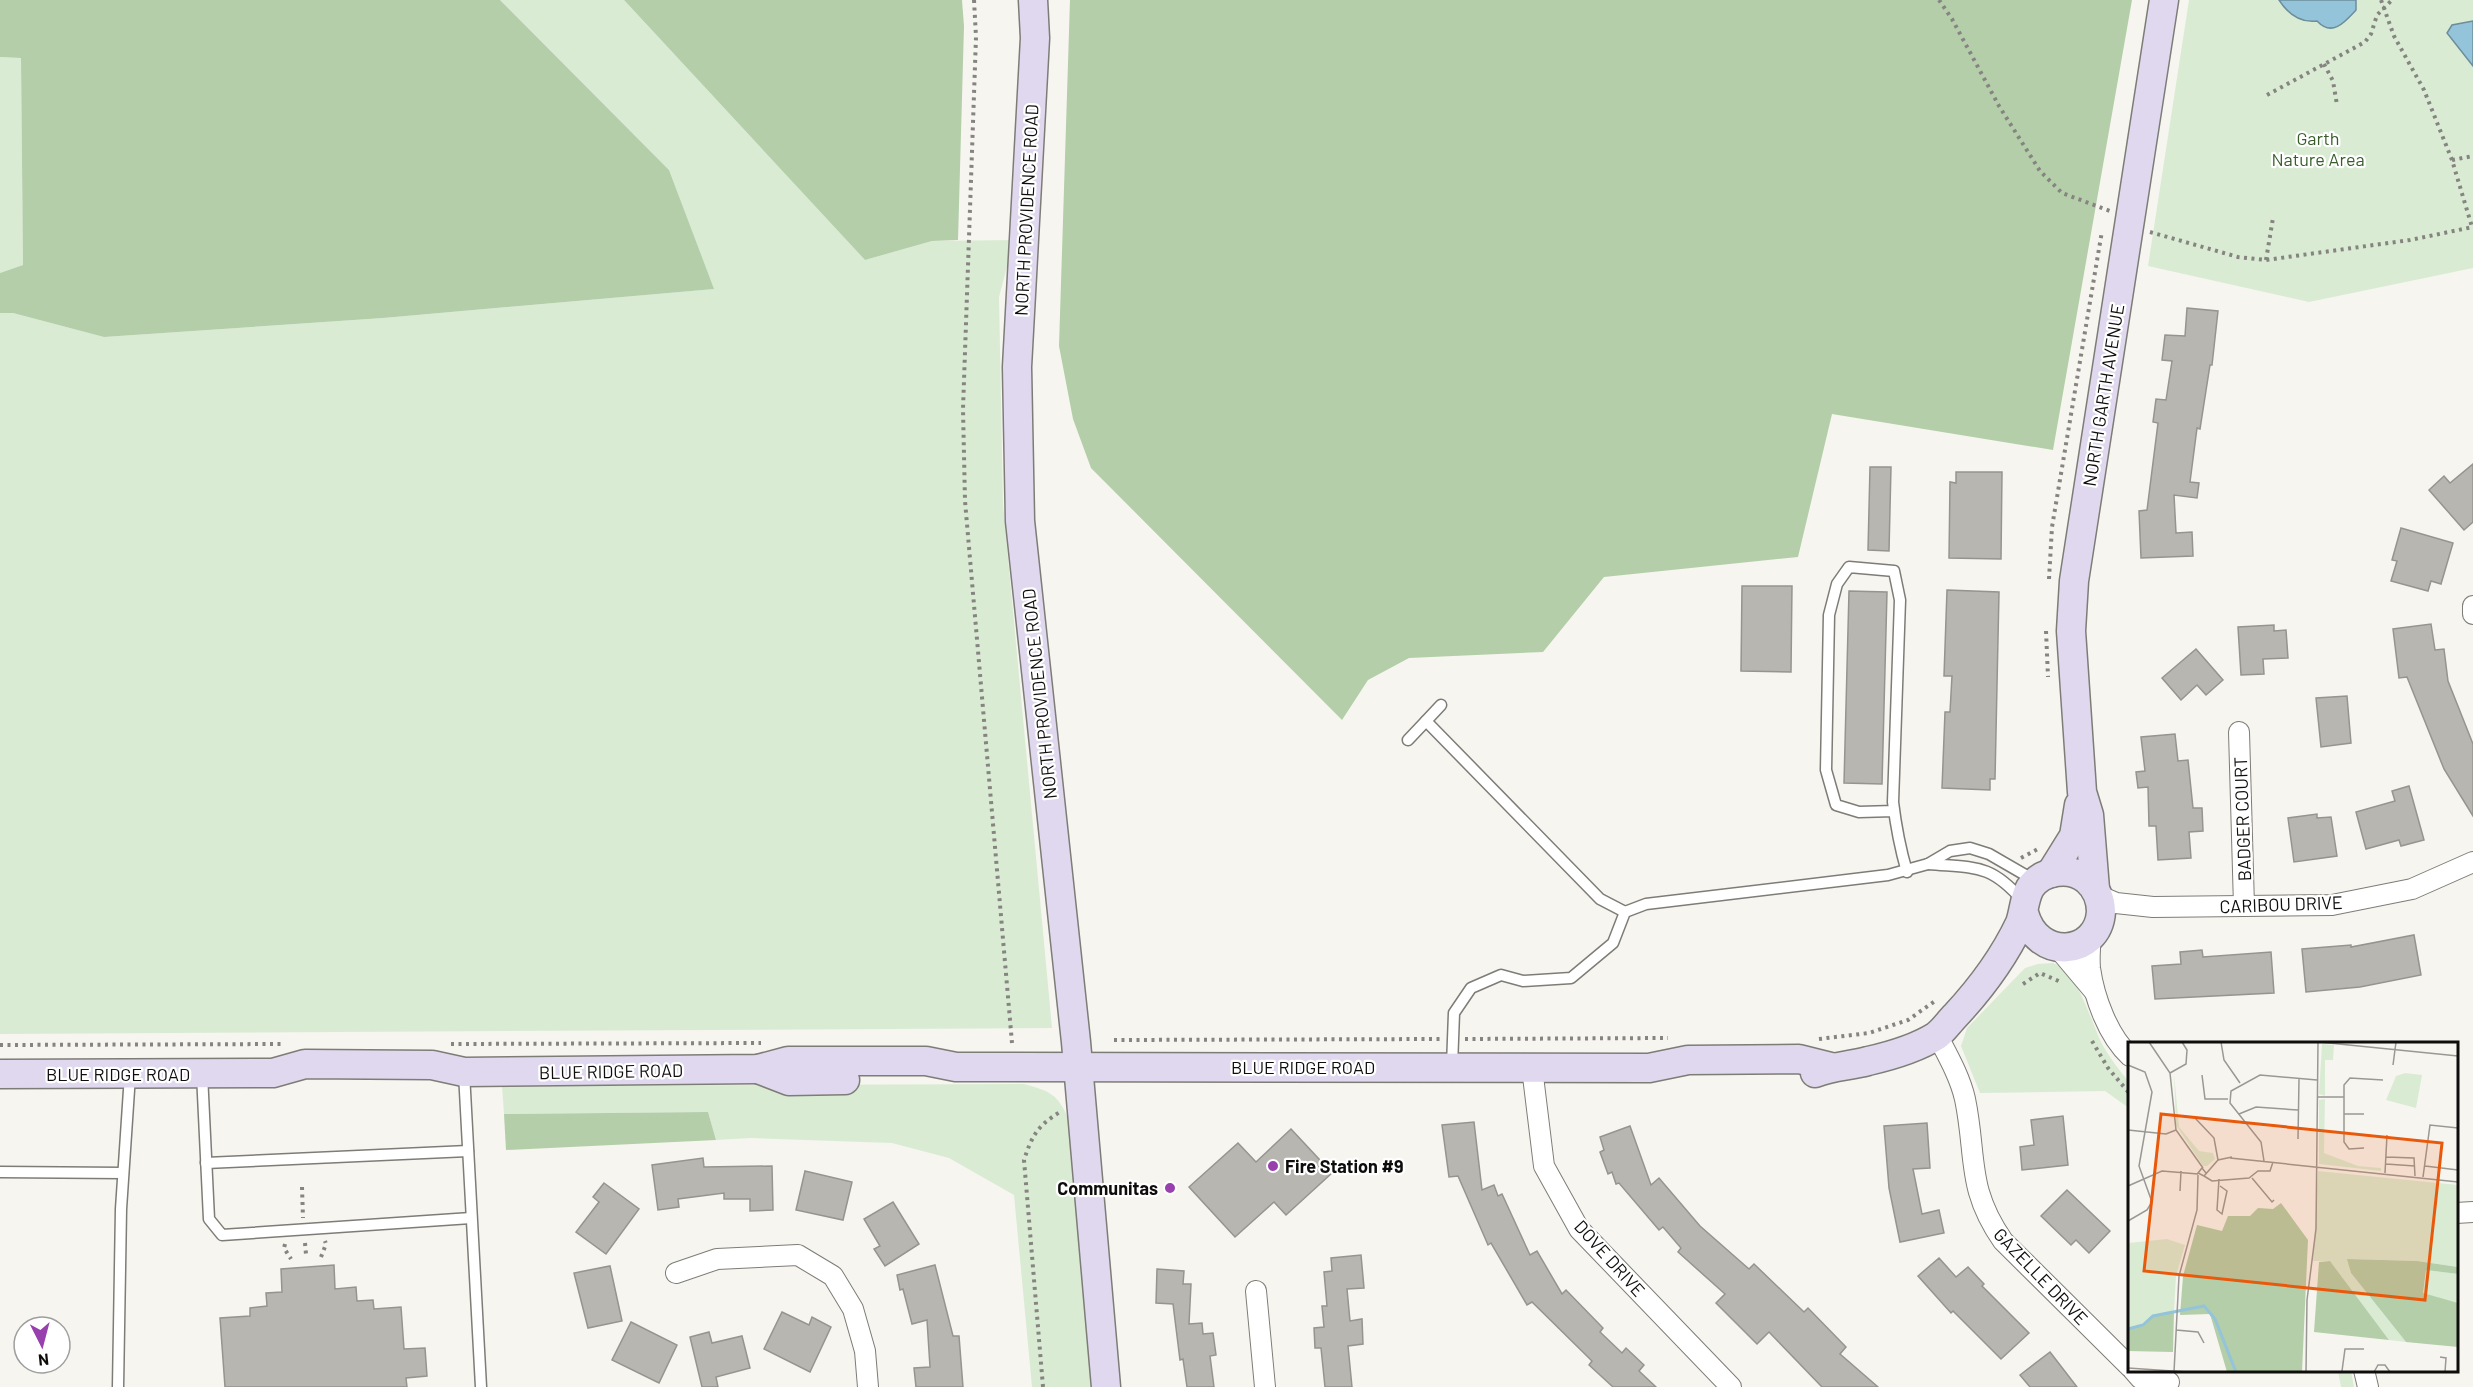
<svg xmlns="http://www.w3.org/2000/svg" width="2473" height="1387" viewBox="0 0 2473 1387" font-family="Barlow,sans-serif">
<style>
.green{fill:#d9ecd3}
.forest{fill:#b3cea9}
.water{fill:#94c4d9;stroke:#6c8d9c;stroke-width:1.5}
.building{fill:#b8b6b1;stroke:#95948f;stroke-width:1.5}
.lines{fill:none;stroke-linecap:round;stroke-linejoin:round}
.lane-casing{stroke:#7e7c77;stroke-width:13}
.street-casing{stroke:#7e7c77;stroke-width:22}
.secondary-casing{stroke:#7e7c77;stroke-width:31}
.path{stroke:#868481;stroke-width:4;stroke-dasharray:3 4.5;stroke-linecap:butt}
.lane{stroke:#fff;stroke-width:10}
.street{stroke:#fff;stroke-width:20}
.secondary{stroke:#dfd8ee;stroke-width:28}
.poi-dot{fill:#9841ae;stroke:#fff;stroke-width:2}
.labels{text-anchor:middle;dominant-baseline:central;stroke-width:4.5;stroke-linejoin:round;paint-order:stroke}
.park-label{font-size:18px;fill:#385d2b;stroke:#fff}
.street-label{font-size:18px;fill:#0e0d0c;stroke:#fff}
.poi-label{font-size:18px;font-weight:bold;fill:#0e0d0c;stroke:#fff;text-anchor:start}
.inset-river{fill:none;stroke:#94c4d9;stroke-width:3}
.inset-road{fill:none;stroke:#9a9894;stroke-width:1.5}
.view{fill:#e8590c;fill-opacity:0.15;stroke:#e8590c;stroke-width:3}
.inset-edge{fill:none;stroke:#0e0d0c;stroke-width:3}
</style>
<rect width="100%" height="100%" fill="#f7f5ef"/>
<g class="green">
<polygon points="500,0 624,0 865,260 932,241 1014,240 999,297 1003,504 1052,1028 0,1034 0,313 13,313 104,337 383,318 713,289 669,170"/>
<polygon points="2189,0 2473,0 2473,268 2309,302 2148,266"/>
<polygon points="0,57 21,58 23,265 0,273"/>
<path d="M 2053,963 C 2078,971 2091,1022 2102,1044 C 2110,1058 2119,1070 2129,1082 L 2129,1108 L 2105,1091 L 1980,1093 L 1961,1046 L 1967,1028 L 2025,968 L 2038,964 Z"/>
<path d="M 1024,1084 C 1050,1091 1058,1094 1069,1120 L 1092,1387 L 1032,1387 L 1014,1195 L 949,1158 L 892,1143 L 751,1138 L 716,1140 L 708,1112 L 504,1114 L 502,1086 Z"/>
<polygon points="2338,1371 2351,1371 2354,1387 2341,1387"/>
</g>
<g class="forest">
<polygon points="0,0 500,0 669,170 714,289 383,318 104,337 13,313 0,313 0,273 23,265 21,58 0,57"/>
<polygon points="624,0 962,0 964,26 958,240 932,241 865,260"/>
<polygon points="1070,0 2132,0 2053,450 1832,414 1798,557 1604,577 1543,652 1409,658 1368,680 1342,720 1091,468 1073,419 1059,346"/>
<polygon points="708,1112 716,1140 506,1150 504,1114"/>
</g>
<g class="water">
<path d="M 2279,0 L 2356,0 L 2356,10 C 2344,23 2332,37 2317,21 C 2301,23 2288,14 2279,0 Z"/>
<polygon points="2473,21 2473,66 2447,33 2452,25"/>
</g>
<g class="building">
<polygon points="2187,308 2218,311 2212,365 2210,365 2200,429 2197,428 2190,482 2199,483 2197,498 2174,495 2176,533 2192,532 2193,556 2141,558 2139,511 2147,510 2158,423 2153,422 2156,399 2166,400 2172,361 2162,360 2165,335 2185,336"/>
<polygon points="2473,464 2473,522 2464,530 2429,490 2444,476 2450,483"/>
<polygon points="1870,467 1891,467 1889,551 1868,550"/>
<polygon points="1956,472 2002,472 2001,559 1949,558 1950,482 1956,483"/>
<polygon points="2401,528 2453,543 2441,584 2431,581 2428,591 2391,581 2397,561 2392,560"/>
<polygon points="1742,586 1792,586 1791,672 1741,671"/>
<polygon points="1947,590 1999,592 1995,779 1990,779 1990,790 1942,788 1945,712 1950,712 1952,676 1944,676"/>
<polygon points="1849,591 1887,592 1882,784 1844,783"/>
<polygon points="2431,624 2435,650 2444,649 2448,681 2473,744 2473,816 2444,769 2407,677 2399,678 2393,629"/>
<polygon points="2274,625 2274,631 2286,630 2288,658 2263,659 2264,674 2241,675 2238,627"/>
<polygon points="2196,649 2223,680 2206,695 2197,685 2181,700 2162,678"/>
<polygon points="2347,696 2351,743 2321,747 2316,698"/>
<polygon points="2175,734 2178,761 2188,760 2193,808 2202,808 2203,831 2189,832 2191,858 2158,860 2156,826 2149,826 2148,787 2138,788 2136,772 2145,771 2141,737"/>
<polygon points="2409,786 2424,840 2401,846 2399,840 2366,849 2356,812 2395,801 2392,791"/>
<polygon points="2317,814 2317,818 2331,817 2337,856 2294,862 2288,818"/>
<polygon points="2414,935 2421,975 2360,987 2306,992 2302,949 2351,945 2351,947"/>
<polygon points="2202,950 2203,957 2271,952 2274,993 2155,999 2152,966 2181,964 2180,952"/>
<polygon points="2063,1116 2068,1165 2022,1170 2020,1147 2034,1145 2031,1120"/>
<polygon points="1474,1122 1482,1190 1494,1185 1498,1196 1502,1194 1530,1255 1537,1251 1562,1294 1566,1290 1603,1328 1600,1332 1622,1353 1626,1348 1644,1365 1639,1371 1656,1387 1613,1387 1589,1365 1592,1361 1532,1302 1527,1305 1491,1243 1488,1245 1458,1176 1449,1177 1442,1125"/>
<polygon points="1927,1123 1930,1168 1913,1169 1922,1214 1939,1210 1944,1233 1900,1242 1889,1188 1884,1126"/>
<polygon points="1630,1126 1651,1185 1659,1178 1700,1226 1749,1269 1754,1264 1804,1312 1808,1308 1846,1347 1840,1354 1878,1387 1822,1387 1769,1332 1757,1344 1716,1303 1725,1294 1678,1252 1681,1248 1663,1227 1659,1230 1619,1183 1616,1184 1612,1172 1608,1174 1600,1152 1604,1150 1600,1137"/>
<polygon points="1291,1129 1332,1173 1286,1215 1274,1202 1235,1237 1189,1187 1238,1143 1256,1162"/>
<polygon points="703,1158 704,1167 772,1166 773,1210 750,1211 750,1199 724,1199 724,1193 678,1199 679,1207 658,1210 652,1165"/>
<polygon points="805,1171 852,1182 843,1220 796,1210"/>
<polygon points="604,1183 639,1209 606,1254 576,1232 599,1202 593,1197"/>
<polygon points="2067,1190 2110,1231 2089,1253 2076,1240 2071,1245 2041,1216"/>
<polygon points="893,1202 919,1244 885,1266 874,1249 880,1246 864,1219"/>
<polygon points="1361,1255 1364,1288 1347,1289 1350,1321 1362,1319 1363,1344 1348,1346 1352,1387 1325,1387 1321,1348 1315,1348 1314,1328 1324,1327 1322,1306 1327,1306 1324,1272 1332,1271 1331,1258"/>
<polygon points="1939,1258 1956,1277 1968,1267 1984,1284 1982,1286 2029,1333 2001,1359 1953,1311 1951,1313 1918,1276"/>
<polygon points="334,1265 335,1289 356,1287 357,1301 373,1300 374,1309 401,1307 404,1349 425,1348 427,1376 406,1378 407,1387 225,1387 220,1318 250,1316 250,1308 267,1306 266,1293 282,1292 281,1269"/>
<polygon points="935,1265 953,1336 959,1336 963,1387 916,1387 914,1368 930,1367 927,1320 912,1324 903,1289 900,1290 897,1275"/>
<polygon points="610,1266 622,1321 588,1328 574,1273"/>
<polygon points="1157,1269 1184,1271 1183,1284 1191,1284 1189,1324 1202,1323 1203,1334 1213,1333 1216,1355 1210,1356 1214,1387 1187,1387 1183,1359 1180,1360 1173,1304 1156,1303"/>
<polygon points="782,1312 809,1325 812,1317 831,1327 810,1372 764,1349"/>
<polygon points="631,1322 677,1345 659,1383 612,1360"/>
<polygon points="709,1332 712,1343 742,1336 750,1368 716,1377 718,1387 702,1387 690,1337"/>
<polygon points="2050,1352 2077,1387 2030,1387 2020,1375"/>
</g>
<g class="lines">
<g class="lane-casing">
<g id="lane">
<polyline points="1426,721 1441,705"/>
<polyline points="1408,740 1426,721 1600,899 1625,912"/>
<path d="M 1894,811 L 1859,812 L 1836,805 L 1826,770 L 1829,615 L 1837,584 L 1849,567 L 1894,571 L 1900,600 L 1893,802 C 1896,827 1900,848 1907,872"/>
<path d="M 1928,864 C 1975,868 1990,863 2023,901"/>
<polyline points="1452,1066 1454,1013 1471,988 1501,975 1523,981 1571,978 1613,943 1625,912 1646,904 1888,875 1928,864 1950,851 1970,848 1989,854 2034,880"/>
<polyline points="464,1073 481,1387"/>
<polyline points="202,1074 209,1219 222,1235 471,1218"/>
<polyline points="206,1163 468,1151"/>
<polyline points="0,1172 123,1173"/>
<polyline points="118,1387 121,1209 130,1075"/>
</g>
</g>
<g class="street-casing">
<g id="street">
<polyline points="2473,606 2473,614"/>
<polyline points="2239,732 2244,906"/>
<polyline points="2097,895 2116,903 2153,907 2332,905 2412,889 2473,862"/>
<path d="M 2091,935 C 2090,946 2089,957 2090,968 C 2094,997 2108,1036 2130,1056"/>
<polyline points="2057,947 2094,991"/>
<path d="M 1937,1035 C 1948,1056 1960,1077 1965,1099 C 1977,1157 1966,1188 2003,1241 L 2130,1367"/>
<polyline points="1532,1068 1544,1166 1579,1229 1731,1387"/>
<polyline points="2456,1213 2473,1212"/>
<polyline points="676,1273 717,1259 798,1255 833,1276 853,1309 865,1351 868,1387"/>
<polyline points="1256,1291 1265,1387"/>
<polyline points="2133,1370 2140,1378 2169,1382"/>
<polyline points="2364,1370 2368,1387"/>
</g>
</g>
<g class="secondary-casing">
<g id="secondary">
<polyline points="1033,0 1035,38 1017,367 1020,521 1076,1042 1106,1387"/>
<polyline points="2051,873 2074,836 2079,805"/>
<polyline points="2095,889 2089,815 2082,792 2071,631 2074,581 2164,0"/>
<polyline points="758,1069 789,1081 845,1080"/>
<path d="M 1815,1073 C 1833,1066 1850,1066 1868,1061 C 1890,1056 1917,1048 1936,1036 C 1943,1031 1949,1022 1955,1016 C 1982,987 2003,959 2020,923 C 2024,912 2024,899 2030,888 C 2042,870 2070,866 2087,880 C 2096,888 2101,900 2101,912 C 2098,956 2037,962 2024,913"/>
<polyline points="0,1074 273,1073 305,1064 432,1065 464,1072 758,1069 788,1061 926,1061 956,1067 1649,1068 1688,1060 1799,1059 1831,1067"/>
</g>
</g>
<g class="path">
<polyline points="974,0 976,37 963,409 965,501 1012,1043"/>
<polyline points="1939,0 1952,19 1999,106 2040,171 2062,193 2110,211"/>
<polyline points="2381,0 2394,36 2424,90 2452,160 2472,227"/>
<polyline points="2324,64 2333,81 2337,105"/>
<polyline points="2267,95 2365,42 2371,34 2377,15 2392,0"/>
<polyline points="2452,160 2473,156"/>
<polyline points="2150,232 2238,257 2266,260 2410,240 2473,227"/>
<polyline points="2266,260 2273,218"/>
<polyline points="2049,579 2052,527 2102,231"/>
<polyline points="2046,631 2048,677"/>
<polyline points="2021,858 2038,849"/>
<polyline points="2023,984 2040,973 2061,982"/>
<polyline points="1465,1039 1668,1038"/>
<polyline points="1819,1039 1869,1033 1908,1020 1935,1001"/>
<polyline points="1114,1040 1440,1039"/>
<polyline points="2092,1041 2108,1068 2130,1094"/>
<polyline points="451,1044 761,1043"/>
<polyline points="0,1045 284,1044"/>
<polyline points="302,1187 303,1218"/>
<polyline points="305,1243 306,1254"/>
<polyline points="285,1244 284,1248 291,1259"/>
<polyline points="321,1257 326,1244 325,1241"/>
<path d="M 1043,1387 L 1024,1160 C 1032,1136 1037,1126 1060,1112"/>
</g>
<use href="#lane" class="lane"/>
<use href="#street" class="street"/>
<use href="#secondary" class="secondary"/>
</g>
<g class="poi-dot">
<circle cx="1273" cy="1166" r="6"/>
<circle cx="1170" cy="1188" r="6"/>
</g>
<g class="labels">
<g class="park-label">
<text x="2318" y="138">Garth<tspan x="2318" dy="21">Nature Area</tspan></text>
</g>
<g class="street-label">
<text transform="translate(1026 210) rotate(-87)">NORTH PROVIDENCE ROAD</text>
<text transform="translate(2103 395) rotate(-81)">NORTH GARTH AVENUE</text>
<text transform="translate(1039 694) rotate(-96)">NORTH PROVIDENCE ROAD</text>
<text transform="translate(2242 819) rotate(-92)">BADGER COURT</text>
<text transform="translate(2281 904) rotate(-2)">CARIBOU DRIVE</text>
<text x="1303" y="1067">BLUE RIDGE ROAD</text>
<text transform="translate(611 1071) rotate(-1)">BLUE RIDGE ROAD</text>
<text x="118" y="1074">BLUE RIDGE ROAD</text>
<text transform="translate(1610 1258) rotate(48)">DOVE DRIVE</text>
<text transform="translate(2041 1276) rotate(46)">GAZELLE DRIVE</text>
</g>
<g class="poi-label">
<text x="1285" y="1166">Fire Station #9</text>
<text x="1158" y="1188" text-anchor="end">Communitas</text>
</g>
</g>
<g transform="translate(2128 1042)">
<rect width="330" height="330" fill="#f7f5ef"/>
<path d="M 194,2 L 206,3 L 205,18 L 197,18 L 197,54 L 191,52 ZM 46,31 L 51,85 L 71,109 L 85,111 L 87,117 L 79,124 L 75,124 L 48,83 ZM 277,31 L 294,33 L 288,66 L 258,58 L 268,34 ZM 197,57 L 196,111 L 230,124 L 253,126 L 253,129 L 191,122 L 191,58 ZM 190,129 L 330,143 L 330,225 L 289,219 L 220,217 L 223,231 L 278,300 L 261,298 L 202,219 L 185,219 ZM 39,197 L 57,203 L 48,234 L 46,269 L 23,274 L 13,284 L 0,287 L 0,201 ZM 298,228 L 330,232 L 330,261 L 295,252 Z" fill="#d9ecd3"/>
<path d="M 153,161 L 180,198 L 174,330 L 99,330 L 82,272 L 52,273 L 55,234 L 69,183 L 94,189 L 100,174 L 122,174 L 130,166 L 145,167 ZM 219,217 L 289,219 L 330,225 L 330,232 L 298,228 L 295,251 L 330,261 L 330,305 L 278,300 L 223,231 ZM 202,219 L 261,298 L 186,290 L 191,220 ZM 46,269 L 45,310 L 0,309 L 0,287 L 13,284 L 23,274 Z" fill="#b3cea9"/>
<path class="inset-river" d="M 0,287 L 15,283 L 25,274 L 76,264 L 87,277 L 108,330"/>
<path class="inset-road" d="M 21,0 L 42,31 L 48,88 L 75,126M 93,0 L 96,18 L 112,41M 191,0 L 330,14M 0,23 L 17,30 L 24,50 L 11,124 L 24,160 L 19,168 L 0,179M 265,23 L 268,0M 42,31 L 58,22 L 59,8 L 54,0M 74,33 L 77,57 L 100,57M 189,55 L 216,55M 111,72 L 128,65 L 170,68M 216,72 L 236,72M 67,76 L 86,96 L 90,118M 0,88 L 38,92 L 48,88M 170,97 L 171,37M 236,106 L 221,107 L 216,100 L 216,43 L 222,36 L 255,38M 258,115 L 286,116 L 287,134M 102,116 L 330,140M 136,119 L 133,100 L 102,61 L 103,49 L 132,33 L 189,38M 258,122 L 287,124M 297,124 L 330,128M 78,131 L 74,126 L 70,131 L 76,134 L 90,118 L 104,115M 257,131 L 259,93M 76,134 L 84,139 L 121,136 L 130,129 L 142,129 L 145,120M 295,135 L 302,83 L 330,86M 124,136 L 144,160 L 146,158M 91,137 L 89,168 L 94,172 L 99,149 L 92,144M 0,144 L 34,129 L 70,132M 52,149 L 53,129M 48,288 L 70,290 L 76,301M 312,315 L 318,316 L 317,330M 0,326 L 59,330M 214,329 L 217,307 L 236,307M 46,330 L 51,234 L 69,168 L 70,133M 178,330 L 179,258 L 188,187 L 190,0M 246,330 L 250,323 L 257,323 L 262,330"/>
<path class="view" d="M 33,72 L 314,101 L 297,258 L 16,229 Z"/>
<rect width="330" height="330" class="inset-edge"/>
</g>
<g transform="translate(42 1345) rotate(174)"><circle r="28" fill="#ffffff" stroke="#9f9e9e" stroke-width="1.5"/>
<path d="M0-4.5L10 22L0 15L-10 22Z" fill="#9841ae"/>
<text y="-9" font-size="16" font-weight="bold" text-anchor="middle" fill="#0e0d0c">N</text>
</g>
</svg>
